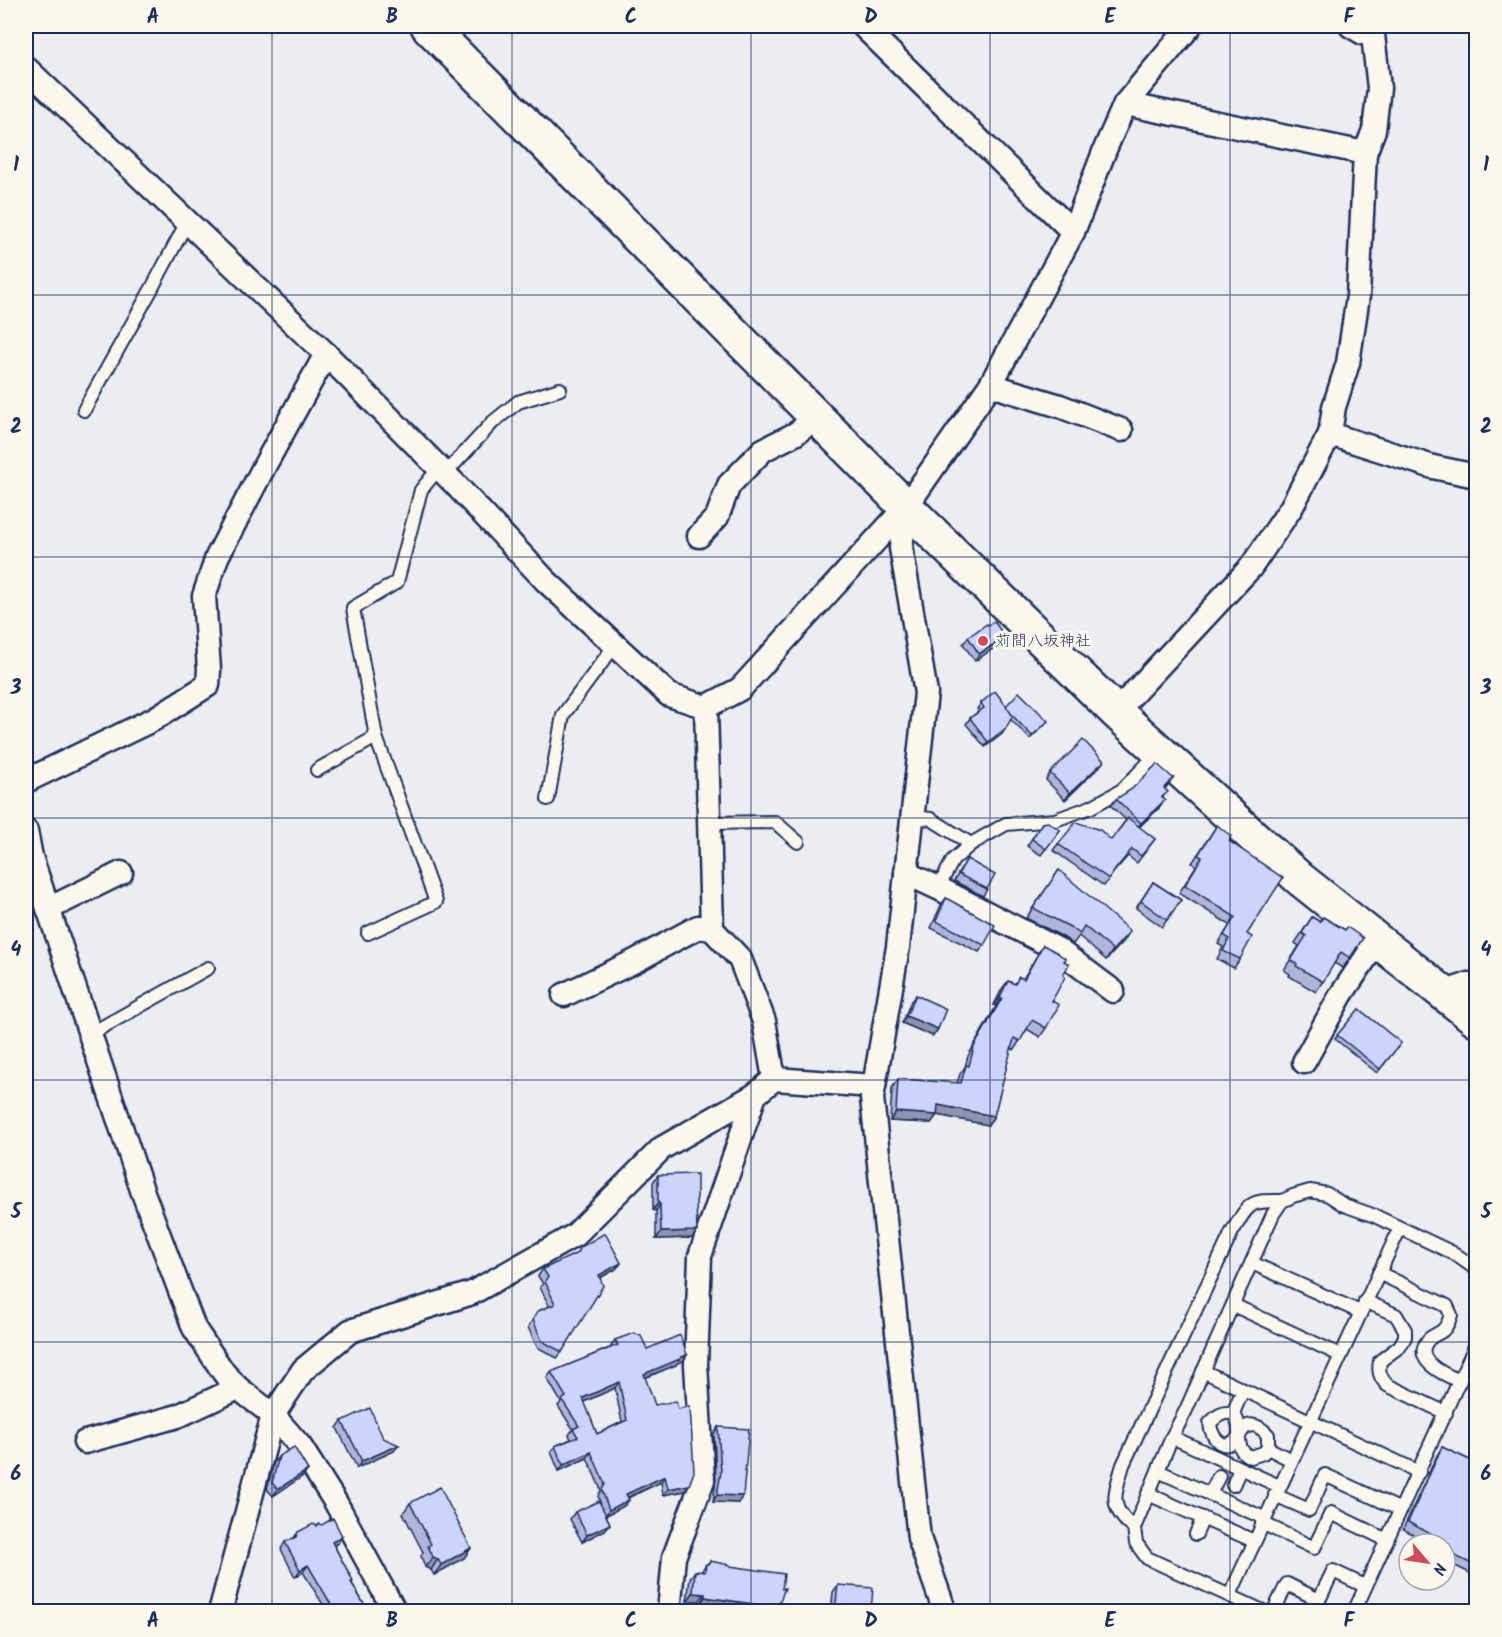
<svg xmlns="http://www.w3.org/2000/svg" width="1502" height="1637" viewBox="0 0 1502 1637" font-family="Kalam,'Klee One',sans-serif">
<style>
.lines{fill:none;stroke-linecap:round;stroke-linejoin:round}
.lane-casing{stroke:#1b2f5e;stroke-width:16}
.street-casing{stroke:#1b2f5e;stroke-width:27}
.secondary-casing{stroke:#1b2f5e;stroke-width:38}
.lane{stroke:#fbf7ec;stroke-width:12}
.street{stroke:#fbf7ec;stroke-width:22}
.secondary{stroke:#fbf7ec;stroke-width:33}
.wall{fill:#afb6d9;stroke:#1b2f5e;stroke-width:1.5;fill-rule:evenodd}
.shaded-wall{fill:#8f94b0;stroke:#1b2f5e;stroke-width:1.5}
.building{fill:#ccd4fc;stroke:#1b2f5e;stroke-width:1.5;fill-rule:evenodd}
.grid{fill:none;stroke:#1b2f5e;stroke-width:1.5;stroke-opacity:0.55}
.poi-dot{fill:#d1495b;stroke:#fbf7ec;stroke-width:2}
.labels{text-anchor:middle;dominant-baseline:central;stroke-width:6;stroke-linejoin:round;paint-order:stroke}
.poi-label{font-size:16px;fill:#1b2f5e;stroke:#fbf7ec;text-anchor:start}
.neatline{fill:none;stroke:#1b2f5e;stroke-width:2}
.grid-label{font-size:20px;text-anchor:middle;font-weight:bold;fill:#1b2f5e}
</style>
<rect width="100%" height="100%" fill="#edecf1"/>
<filter id="ink" filterUnits="userSpaceOnUse"><feTurbulence type="fractalNoise" baseFrequency=".0167" numOctaves="2"/><feDisplacementMap in="SourceGraphic" scale="12" xChannelSelector="R" yChannelSelector="G"/><feConvolveMatrix kernelMatrix="1 2 1 2 8 2 1 2 1" color-interpolation-filters="sRGB"/></filter>
<g filter="url(#ink)">
<g class="lines">
<g class="lane-casing">
<g id="lane">
<polyline points="84,410 151,290 187,222"/>
<polyline points="445,474 493,422 518,402 560,389"/>
<polyline points="317,770 376,737 353,608 397,582 421,490 439,468"/>
<polyline points="548,799 563,715 615,645"/>
<polyline points="912,817 931,819 971,844"/>
<polyline points="709,823 775,822 798,842"/>
<polyline points="938,888 953,860 971,844 1006,824 1055,820 1091,807 1122,790 1159,752"/>
<polyline points="368,933 436,902 376,737"/>
<polyline points="90,1034 208,968"/>
<polyline points="1252,1263 1360,1312"/>
<path d="M 1379,1273 L 1447,1306 L 1451,1315 C 1449,1321 1447,1327 1442,1331 C 1438,1334 1433,1335 1429,1339 C 1410,1360 1445,1375 1460,1381"/>
<path d="M 1365,1301 L 1396,1315 L 1405,1330 L 1405,1337 L 1400,1346 L 1380,1361 C 1378,1372 1380,1377 1387,1385 L 1446,1413"/>
<polyline points="1233,1305 1340,1355"/>
<polyline points="1203,1371 1419,1472"/>
<polyline points="1233,1413 1243,1390"/>
<path d="M 1239,1436 C 1226,1454 1211,1440 1210,1423 C 1218,1415 1222,1412 1233,1413 C 1239,1421 1239,1426 1239,1436 C 1247,1420 1258,1424 1268,1435 L 1268,1448 L 1291,1460"/>
<path d="M 1239,1436 C 1239,1447 1241,1453 1251,1457 L 1263,1453 L 1268,1448"/>
<polyline points="1172,1437 1279,1486"/>
<polyline points="1158,1471 1264,1518"/>
<polyline points="1233,1485 1240,1469"/>
<polyline points="1148,1494 1254,1541"/>
<polyline points="1210,1494 1219,1476"/>
<polyline points="1275,1495 1309,1510 1325,1475 1401,1510"/>
<polyline points="1262,1523 1314,1548 1331,1513 1387,1540"/>
<path d="M 1134,1528 C 1107,1507 1115,1493 1123,1465 L 1232,1232 C 1249,1204 1248,1200 1282,1201"/>
<polyline points="1196,1534 1203,1518"/>
<polyline points="1230,1595 1400,1228"/>
<polyline points="1265,1612 1147,1558 1136,1543 1134,1528 1172,1437 1186,1410 1273,1214 1282,1201 1293,1196 1310,1191 1327,1194 1344,1205 1375,1216 1455,1254 1476,1269"/>
<polyline points="1273,1612 1287,1584 1319,1600 1333,1571 1365,1586"/>
<polyline points="1354,1612 1476,1344"/>
</g>
</g>
<g class="street-casing">
<g id="street">
<polyline points="863,26 1073,232"/>
<polyline points="1351,26 1363,33 1373,32"/>
<polyline points="26,68 326,354 454,483 546,581 669,695 706,707"/>
<polyline points="1125,104 1365,153"/>
<polyline points="991,384 1007,390 1060,406 1121,430"/>
<polyline points="1330,434 1433,467 1476,476"/>
<polyline points="906,507 901,548 926,693 898,947 872,1098 919,1538 945,1612"/>
<polyline points="699,536 717,517 729,485 763,450 795,434 818,417"/>
<polyline points="1116,712 1251,567 1291,508 1330,434 1334,407 1348,363 1358,296 1365,153 1374,130 1379,88 1372,26"/>
<polyline points="26,781 154,719 208,685 209,670 204,596 217,557 266,463 326,354"/>
<polyline points="26,831 31,857 142,1190 194,1328 224,1373 238,1388 273,1415 300,1446 336,1503 395,1612"/>
<polyline points="906,873 938,888 1057,949 1113,991"/>
<polyline points="48,909 121,873"/>
<polyline points="1443,993 1469,984 1476,985"/>
<polyline points="564,995 635,961 698,927 712,929"/>
<polyline points="1304,1062 1341,995 1377,941"/>
<polyline points="774,1079 874,1086"/>
<polyline points="85,1442 178,1416 238,1388"/>
<polyline points="220,1612 273,1415 303,1370 350,1331 472,1293 575,1235 662,1148 755,1095"/>
<polyline points="669,1612 674,1557 703,1480 696,1365 700,1256 755,1095 774,1079 764,1021 740,959 712,929 706,707 740,689 906,507 991,384 1073,232 1106,147 1125,104 1190,26"/>
</g>
</g>
<g class="secondary-casing">
<polyline id="secondary" points="428,26 906,507 1116,712 1300,879 1476,1019"/>
</g>
<use href="#lane" class="lane"/>
<use href="#street" class="street"/>
<use href="#secondary" class="secondary"/>
</g>
<g class="wall">
<polygon points="968,637 1005,637 1000,644 975,661 963,644"/>
<polygon points="981,703 1006,706 1045,724 1030,739 1010,719 1002,734 985,747 966,724 970,718 979,711 977,709"/>
<polygon points="1104,761 1099,767 1065,800 1046,780 1050,773"/>
<polygon points="1173,778 1165,789 1163,799 1160,807 1139,827 1155,839 1137,863 1128,856 1113,873 1104,886 1053,850 1058,844 1111,840 1126,820 1111,806 1116,799"/>
<polygon points="1042,823 1060,830 1041,855 1027,846"/>
<polygon points="1217,825 1229,841 1247,934 1240,959 1234,968 1217,959 1223,947 1218,944 1230,925 1179,893 1196,866 1192,863"/>
<polygon points="967,859 987,889 983,896 954,881"/>
<polygon points="1059,870 1124,941 1106,960 1079,936 1073,944 1063,937 1026,918"/>
<polygon points="1153,882 1181,900 1162,927 1136,908"/>
<polygon points="946,898 984,945 979,952 931,928 941,905"/>
<polygon points="1312,917 1320,922 1323,917 1345,930 1363,938 1343,968 1334,963 1316,992 1289,976 1290,974 1284,970 1299,946 1295,943"/>
<polygon points="1043,945 1064,961 1063,975 1052,1001 1046,1028 1040,1037 1027,1029 1014,1050 1011,1048 994,1116 988,1125 937,1115 931,1123 890,1121 892,1088 898,1079 957,1083 960,1074 965,1067 968,1056 996,1006 994,1005 1002,989 1008,981 1015,984 1019,977 1023,979"/>
<polygon points="916,995 938,1029 933,1036 902,1023 911,1001"/>
<polygon points="1359,1009 1401,1043 1377,1073 1335,1039"/>
<polygon points="658,1175 692,1238 656,1239 656,1211 653,1210 653,1182"/>
<polygon points="581,1247 621,1263 616,1269 600,1278 562,1352 557,1358 537,1347 528,1327 538,1311 549,1306 540,1287 543,1284 538,1276 543,1269 576,1254"/>
<path d="M 615,1340 L 647,1349 L 687,1355 L 683,1361 L 677,1363 L 676,1365 L 645,1378 L 685,1491 L 663,1495 L 661,1482 L 628,1498 L 629,1500 L 624,1506 L 606,1515 L 610,1524 L 605,1530 L 582,1542 L 570,1519 L 575,1512 L 601,1505 L 598,1496 L 601,1490 L 587,1458 L 559,1471 L 551,1452 L 555,1446 L 571,1439 L 569,1435 L 573,1429 L 558,1406 L 561,1402 L 547,1378 L 551,1372 L 612,1347 L 611,1346 ZM 615,1388 L 622,1422 L 597,1434 L 584,1402 Z"/>
<polygon points="342,1421 383,1438 394,1451 357,1468 337,1428"/>
<polygon points="718,1427 738,1503 713,1502 716,1479 714,1434"/>
<polygon points="1442,1447 1476,1463 1476,1576 1445,1561 1445,1544 1431,1544 1403,1529 1437,1455"/>
<polygon points="279,1456 308,1470 303,1476 273,1496 267,1489 274,1462"/>
<polygon points="410,1503 471,1548 464,1558 434,1575 431,1570 425,1567 421,1556 423,1552 403,1513"/>
<polygon points="298,1532 338,1543 334,1545 353,1581 352,1583 368,1611 327,1611 303,1572 295,1577 281,1549 285,1542 294,1538"/>
<polygon points="710,1561 730,1566 741,1610 700,1604 699,1601 687,1601 690,1578 695,1571 701,1572 706,1564 707,1564"/>
<polygon points="838,1585 871,1611 831,1611 833,1592"/>
</g>
<g class="shaded-wall">
<polygon points="1005,637 1000,644 975,661 979,654"/>
<polygon points="1006,728 1002,734 985,747 988,742"/>
<polygon points="1104,761 1099,767 1065,800 1070,793"/>
<polygon points="1165,800 1160,807 1136,830 1141,823"/>
<polygon points="1130,931 1124,941 1106,960 1113,950"/>
<polygon points="1000,997 1002,998 996,1006 994,1005"/>
<polygon points="906,1016 938,1029 933,1036 902,1023"/>
<polygon points="938,1105 994,1116 988,1125 932,1114"/>
<polygon points="896,1112 937,1115 931,1123 890,1121"/>
<polygon points="658,1203 660,1204 656,1211 653,1210"/>
<polygon points="697,1231 692,1238 656,1239 661,1232"/>
<polygon points="621,1263 616,1269 594,1281 599,1275"/>
<polygon points="687,1355 683,1361 677,1363 676,1365 639,1380 644,1374"/>
<polygon points="619,1382 615,1388 579,1404 583,1398"/>
<polygon points="399,1445 394,1451 357,1468 362,1461"/>
<polygon points="591,1452 587,1458 559,1471 563,1465"/>
<polygon points="308,1470 303,1476 273,1496 278,1489"/>
<polygon points="665,1476 661,1482 622,1500 626,1494"/>
<polygon points="689,1485 685,1491 663,1495 668,1489"/>
<polygon points="717,1495 743,1496 738,1503 713,1502"/>
<polygon points="629,1500 624,1506 605,1516 609,1510"/>
<polygon points="610,1524 605,1530 582,1542 587,1535"/>
<polygon points="342,1536 338,1543 327,1548 332,1542"/>
<polygon points="471,1548 464,1558 434,1575 441,1565"/>
<polygon points="433,1557 438,1559 431,1570 425,1567"/>
<polygon points="308,1565 303,1572 295,1577 300,1570"/>
<polygon points="693,1593 705,1594 699,1601 687,1601"/>
<polygon points="705,1597 753,1604 748,1611 700,1604"/>
</g>
<g class="building">
<polygon points="994,621 1005,637 979,654 968,637 987,624 988,625"/>
<polygon points="995,691 1013,715 1006,728 988,742 970,718 984,708 981,703"/>
<polygon points="1019,692 1048,721 1032,736 1012,715 1006,706"/>
<polygon points="1083,740 1104,761 1070,793 1050,773"/>
<polygon points="1157,764 1173,778 1164,788 1168,792 1162,797 1165,800 1141,823 1116,799 1132,789"/>
<polygon points="1128,818 1155,839 1141,856 1132,849 1115,870 1109,879 1058,844 1076,822 1100,830 1111,840"/>
<polygon points="1048,822 1060,830 1046,849 1032,839 1042,823"/>
<polygon points="1217,825 1231,836 1229,841 1283,878 1247,934 1252,937 1240,959 1223,951 1229,939 1224,935 1235,917 1185,885 1202,857 1198,855"/>
<polygon points="967,859 995,875 987,889 958,874"/>
<polygon points="1059,870 1130,931 1113,950 1084,926 1080,934 1070,927 1033,908"/>
<polygon points="1153,882 1181,900 1167,920 1141,901"/>
<polygon points="946,898 995,925 984,945 936,921"/>
<polygon points="1312,917 1320,922 1323,917 1345,930 1347,927 1363,938 1350,958 1341,952 1323,982 1296,966 1297,964 1291,960 1306,936 1302,933"/>
<polygon points="1043,945 1056,952 1066,959 1064,961 1069,964 1063,975 1065,977 1052,1001 1059,1005 1046,1028 1032,1020 1020,1041 1014,1038 994,1116 938,1105 937,1115 896,1112 898,1079 961,1083 966,1065 969,1066 974,1047 1002,998 1000,997 1008,981 1015,984 1019,977 1024,979"/>
<polygon points="916,995 946,1009 938,1029 906,1016"/>
<polygon points="1359,1009 1401,1043 1380,1069 1337,1035"/>
<polygon points="697,1174 697,1198 696,1201 697,1231 661,1232 660,1204 658,1203 658,1175"/>
<polygon points="605,1233 621,1263 599,1275 603,1286 562,1352 542,1341 533,1320 538,1311 555,1304 545,1281 548,1277 543,1269 578,1253 581,1247"/>
<path d="M 634,1333 L 641,1336 L 647,1349 L 680,1335 L 687,1355 L 681,1357 L 680,1359 L 644,1374 L 655,1405 L 676,1401 L 678,1409 L 690,1406 L 694,1472 L 689,1485 L 668,1489 L 665,1476 L 626,1494 L 629,1500 L 609,1510 L 602,1490 L 605,1484 L 591,1452 L 563,1465 L 555,1446 L 578,1437 L 573,1429 L 579,1426 L 562,1400 L 566,1397 L 551,1372 L 618,1345 L 615,1340 ZM 619,1382 L 627,1420 L 597,1434 L 583,1398 Z"/>
<polygon points="370,1408 383,1438 399,1445 362,1461 342,1421"/>
<polygon points="718,1427 749,1429 743,1496 717,1495 721,1472"/>
<polygon points="294,1447 308,1470 278,1489 272,1483 279,1456"/>
<polygon points="1442,1447 1476,1463 1476,1566 1445,1551 1445,1545 1446,1542 1408,1522"/>
<polygon points="440,1487 471,1548 441,1565 438,1559 433,1557 428,1546 431,1544 410,1503"/>
<polygon points="599,1501 610,1524 587,1535 575,1512"/>
<polygon points="333,1518 342,1536 332,1542 353,1581 351,1582 368,1611 333,1611 330,1608 332,1606 308,1565 300,1570 285,1542 296,1537 298,1532 313,1524 317,1526 319,1524 322,1525"/>
<polygon points="710,1561 730,1565 730,1566 784,1574 782,1589 785,1588 776,1611 738,1611 753,1604 705,1597 705,1594 693,1593 695,1571 705,1572 706,1564 708,1564"/>
<polygon points="838,1585 873,1588 871,1611 835,1611"/>
</g>
</g>
<path class="grid" d="M 272,26 L 272,1612M 512,26 L 512,1612M 751,26 L 751,1612M 990,26 L 990,1612M 1230,26 L 1230,1612M 26,295 L 1476,295M 26,557 L 1476,557M 26,818 L 1476,818M 26,1080 L 1476,1080M 26,1342 L 1476,1342"/>
<circle class="poi-dot" cx="983" cy="641" r="6"/>
<g class="labels">
<g class="poi-label">
<text x="995" y="641">苅間八坂神社</text>
</g>
</g>
<rect width="1502" height="1637" fill="none" stroke="#fbf7ec" stroke-width="66"/>
<g transform="translate(1427 1562) rotate(119)"><circle r="28" fill="#fbf7ec" stroke="#a1a7b3" stroke-width="1.5"/>
<path d="M0-4.5L10 22L0 15L-10 22Z" fill="#d1495b"/>
<text y="-9" font-size="16" font-weight="bold" text-anchor="middle" fill="#1b2f5e">N</text>
</g>
<rect x="33" y="33" width="1436" height="1571" class="neatline"/>
<g class="grid-label">
<text x="153" y="23">A</text>
<text x="392" y="23">B</text>
<text x="631" y="23">C</text>
<text x="871" y="23">D</text>
<text x="1110" y="23">E</text>
<text x="1349" y="23">F</text>
<text x="16" y="171">1</text>
<text x="1486" y="171">1</text>
<text x="16" y="433">2</text>
<text x="1486" y="433">2</text>
<text x="16" y="694">3</text>
<text x="1486" y="694">3</text>
<text x="16" y="956">4</text>
<text x="1486" y="956">4</text>
<text x="16" y="1218">5</text>
<text x="1486" y="1218">5</text>
<text x="16" y="1480">6</text>
<text x="1486" y="1480">6</text>
<text x="153" y="1627">A</text>
<text x="392" y="1627">B</text>
<text x="631" y="1627">C</text>
<text x="871" y="1627">D</text>
<text x="1110" y="1627">E</text>
<text x="1349" y="1627">F</text>
</g>
</svg>
